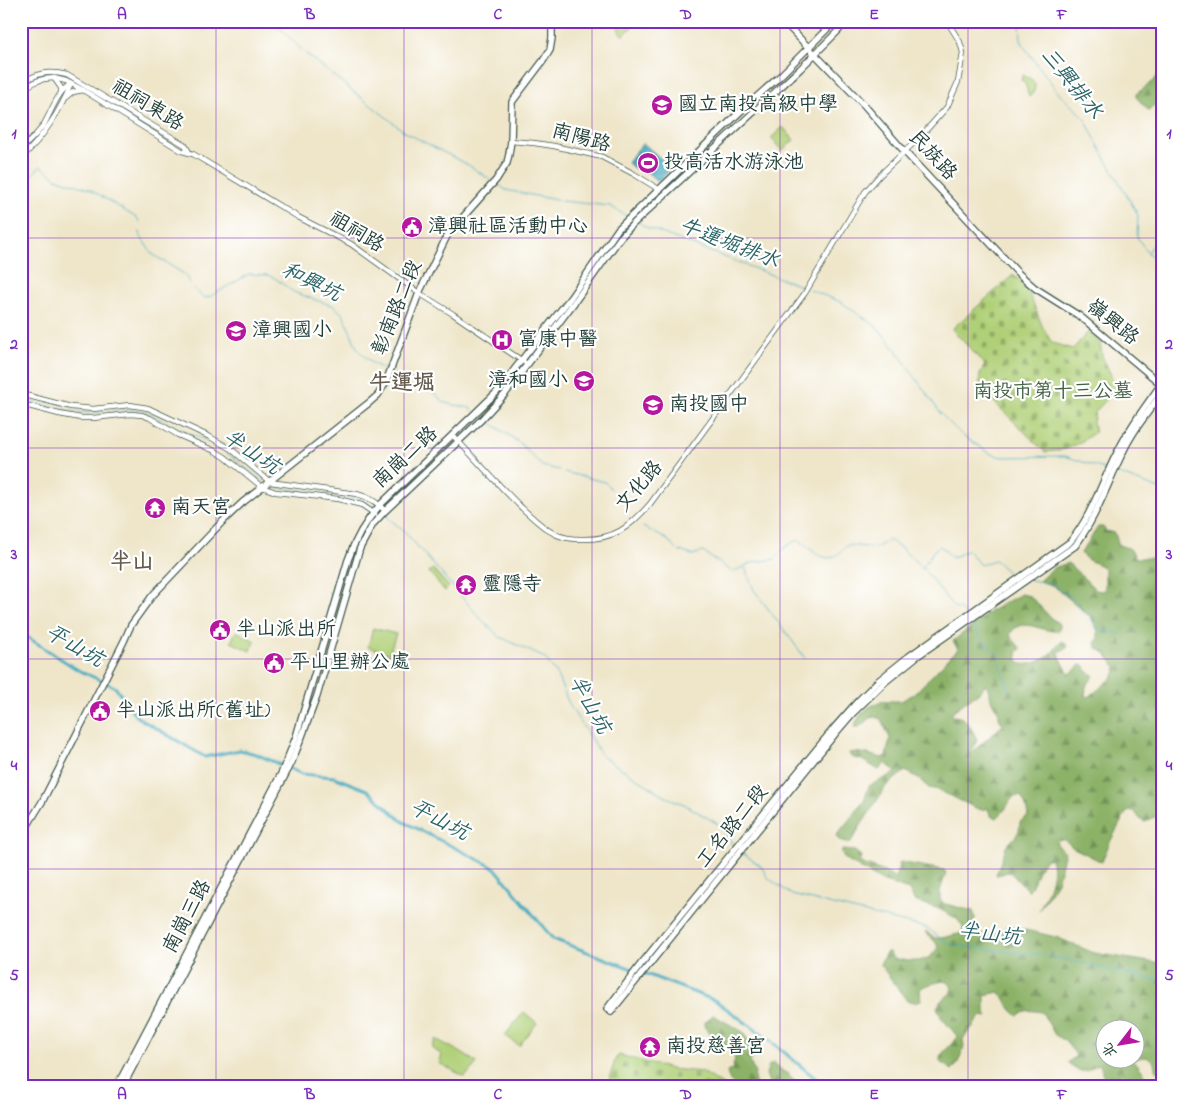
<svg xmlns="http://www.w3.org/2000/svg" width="1183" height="1107" viewBox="0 0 1183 1107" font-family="'Indie Flower','LXGW WenKai TC',sans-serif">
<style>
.forest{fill:url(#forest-firs);stroke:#56784e;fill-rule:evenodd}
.cemetery{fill:url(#cemetery-stones);stroke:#688656}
.park{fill:#b0d078;stroke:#688656}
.water{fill:url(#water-rules);stroke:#30747a}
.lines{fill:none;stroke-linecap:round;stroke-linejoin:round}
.stream{stroke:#42acc1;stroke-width:1}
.canal{stroke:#42acc1;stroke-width:3}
.minor-casing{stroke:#3e564a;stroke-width:6}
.major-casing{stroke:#3e564a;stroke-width:8}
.minor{stroke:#fff;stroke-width:4.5}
.major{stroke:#fff;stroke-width:5.5}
.grid{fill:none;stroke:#7b2cbf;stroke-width:1;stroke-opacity:0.55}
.labels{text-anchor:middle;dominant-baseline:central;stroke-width:4.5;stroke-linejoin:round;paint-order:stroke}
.poi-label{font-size:20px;fill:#1f3d34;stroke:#fff;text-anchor:start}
.street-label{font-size:20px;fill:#1f3d34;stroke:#fff}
.park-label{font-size:20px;fill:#436245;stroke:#fff}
.water-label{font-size:21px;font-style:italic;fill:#2b6465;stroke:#fff}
.quarter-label{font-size:22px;font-weight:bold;fill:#645b4d;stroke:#fff}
.neatline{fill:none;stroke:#7b2cbf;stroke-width:2}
.grid-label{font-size:16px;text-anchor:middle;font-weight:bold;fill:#7b2cbf}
</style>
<defs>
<pattern id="forest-firs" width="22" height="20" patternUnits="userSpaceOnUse" patternTransform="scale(1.25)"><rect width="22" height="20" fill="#8cb268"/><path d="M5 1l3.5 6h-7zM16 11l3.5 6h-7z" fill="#729256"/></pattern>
<pattern id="cemetery-stones" width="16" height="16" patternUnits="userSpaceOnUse" patternTransform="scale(1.25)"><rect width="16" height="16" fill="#b0d078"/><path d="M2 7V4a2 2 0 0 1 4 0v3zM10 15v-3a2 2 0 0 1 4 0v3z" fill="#8faa63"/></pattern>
<pattern id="water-rules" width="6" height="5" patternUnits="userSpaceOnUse" patternTransform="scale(1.25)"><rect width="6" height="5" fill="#42acc1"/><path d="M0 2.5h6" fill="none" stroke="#378d9e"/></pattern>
</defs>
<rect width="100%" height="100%" fill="#fff"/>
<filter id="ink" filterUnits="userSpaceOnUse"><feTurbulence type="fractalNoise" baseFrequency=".02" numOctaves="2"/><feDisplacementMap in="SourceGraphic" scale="10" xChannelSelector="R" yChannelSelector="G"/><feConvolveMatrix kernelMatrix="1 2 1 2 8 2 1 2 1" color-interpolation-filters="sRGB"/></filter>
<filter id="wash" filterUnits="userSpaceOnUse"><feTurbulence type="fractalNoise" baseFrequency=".0096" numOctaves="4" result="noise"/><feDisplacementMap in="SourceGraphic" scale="20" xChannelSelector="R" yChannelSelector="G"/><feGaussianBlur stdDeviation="1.12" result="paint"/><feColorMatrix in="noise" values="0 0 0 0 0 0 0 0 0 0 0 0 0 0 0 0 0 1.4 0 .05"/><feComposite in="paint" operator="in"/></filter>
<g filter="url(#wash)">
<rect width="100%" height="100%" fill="#efe6ca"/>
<g class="forest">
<polygon points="1162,69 1162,102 1148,110 1136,97 1136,94 1154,81"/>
<path d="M 1098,527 L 1103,527 L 1106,531 L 1114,533 C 1117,537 1117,540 1119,545 C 1132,550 1128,545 1136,558 L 1152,558 L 1157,559 L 1161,562 L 1162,566 L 1153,581 L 1153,586 L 1157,589 L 1161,590 L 1162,589 L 1162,821 L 1159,817 L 1154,817 L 1145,822 L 1141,820 L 1134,811 L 1129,811 L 1125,814 L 1109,844 L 1102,862 L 1072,847 L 1065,840 L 1060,839 L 1056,842 C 1058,847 1062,848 1065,852 L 1057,882 L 1039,910 C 1046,896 1058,872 1050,858 C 1036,862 1037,882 1028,891 L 1010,872 C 1005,872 1001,875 996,875 L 1006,847 C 1013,837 1020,837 1020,822 L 1028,816 L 1026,806 L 1021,796 C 1012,795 1010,801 1006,808 C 1003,812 1000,815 997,818 L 992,817 L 987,808 L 982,810 L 978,809 L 938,790 L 929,788 L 918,778 L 905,771 L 886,786 L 850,843 C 843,842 839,842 836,836 L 864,801 L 869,786 L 897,772 L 885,763 L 879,770 L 862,760 L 851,757 L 849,753 C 860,751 871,755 882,758 L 886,756 L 890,738 L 881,719 L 876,717 L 871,718 L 859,727 L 854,727 L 856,722 L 862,713 L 869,707 L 882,701 L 901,701 L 914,694 L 958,649 L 953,641 L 992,610 L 1021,594 L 1030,596 L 1051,618 L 1058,623 L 1060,627 L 1058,631 C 1042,633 1022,615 1010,634 L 1012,638 L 1021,649 L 1017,652 L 1018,660 L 1021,664 C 1032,666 1048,659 1054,650 C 1057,647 1059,644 1062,641 L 1066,643 L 1068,647 L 1059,652 L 1060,657 L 1069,674 C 1074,672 1076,668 1080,665 L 1085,666 L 1086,670 L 1094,676 L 1086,686 L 1085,696 L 1089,697 L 1110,680 L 1116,672 L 1116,667 L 1113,663 L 1106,654 L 1097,648 L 1095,643 L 1098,639 L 1098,634 L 1097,628 L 1092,618 L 1054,586 L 1039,581 L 1053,568 L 1068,563 L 1096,590 L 1100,591 L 1105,590 L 1105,569 C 1098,562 1086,562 1081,553 ZM 985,685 L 987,685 L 992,702 L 999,713 L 999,718 L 1004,727 L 1002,726 L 971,753 L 970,751 L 974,747 L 977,740 C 975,735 969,723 964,719 C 961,717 956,716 952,716 L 952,713 L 953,711 L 979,692 Z"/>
<path d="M 842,850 L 855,851 L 861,856 L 861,858 L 859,860 L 861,863 L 885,872 L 894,878 L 896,875 L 900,862 L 944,870 L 946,873 L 940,891 L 940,900 L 945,904 L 973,911 L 975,917 L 974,924 C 976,927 977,930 979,932 C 988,939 1001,930 1008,926 L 1056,937 L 1094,953 L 1162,964 L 1162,1071 C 1160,1071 1159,1072 1157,1071 C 1154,1069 1155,1066 1154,1063 C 1151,1056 1142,1056 1136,1059 L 1136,1030 L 1106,1030 L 1106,1060 L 1134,1060 L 1154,1086 L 1138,1086 L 1124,1073 L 1108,1080 L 1103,1075 L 1100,1064 C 1088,1067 1087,1077 1074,1067 C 1069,1064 1072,1067 1068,1062 L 1074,1058 L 1076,1055 L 1074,1052 L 1064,1040 L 1055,1035 L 1042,1012 C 1033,1011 1025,1008 1018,1016 C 1006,1009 1008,999 999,992 L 985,995 L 985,1011 L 987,1017 L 981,1016 L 963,1039 L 964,1047 L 957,1065 L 952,1070 L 940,1062 L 940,1056 L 958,1037 L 941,1017 L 937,1007 L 941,1001 L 952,992 C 952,973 932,985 922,987 L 920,990 L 921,1000 L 915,1002 L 907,1001 L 880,964 L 885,954 L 888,951 L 894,959 C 911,961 927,966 938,947 L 935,941 L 926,934 L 926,931 C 929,933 932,938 936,938 C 941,939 957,934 962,933 L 963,926 L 956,918 L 937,908 L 917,902 L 914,900 L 909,890 L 884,882 L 846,860 L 842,854 Z"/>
<path d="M 713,1015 L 745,1033 L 748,1042 L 758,1052 L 757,1056 L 750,1061 C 751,1066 754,1069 755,1074 L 754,1078 L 756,1086 L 735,1086 C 730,1082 728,1077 727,1072 L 732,1069 L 735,1059 C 733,1056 722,1041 720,1039 C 712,1032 705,1035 705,1022 Z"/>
<path d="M 773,1063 L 784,1072 L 788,1073 C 791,1080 795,1081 802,1083 L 802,1086 L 766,1086 L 769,1083 L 766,1074 L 769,1065 Z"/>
</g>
<g class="cemetery">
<path d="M 1013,275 L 1026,285 L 1043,328 L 1052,343 L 1073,349 L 1089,331 L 1100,343 L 1102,356 L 1117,388 L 1095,412 L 1093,423 L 1095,432 C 1074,447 1070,450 1045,452 L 983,391 C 977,380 979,375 985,365 L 952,329 Z"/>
<polygon points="619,1055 671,1069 703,1072 724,1086 613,1086 610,1076 616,1058"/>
</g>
<g class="park">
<path d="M 618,21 L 634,21 L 636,23 L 624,35 L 622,35 C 618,31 618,26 618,21 Z"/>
<path d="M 1023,75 C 1026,77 1029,78 1031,79 C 1038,84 1035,93 1029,97 L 1025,83 L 1021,80 Z"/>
<polygon points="783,127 794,140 782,151 771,138"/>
<polygon points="433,569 449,587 445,591 429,572"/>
<polygon points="373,628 396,634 389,654 368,647"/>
<polygon points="236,631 255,641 250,651 231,642"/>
<polygon points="524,1012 537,1023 519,1046 505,1035"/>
<polygon points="436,1039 460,1052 477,1063 465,1077 439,1063 442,1055 432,1048"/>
</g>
<polygon class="water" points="643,143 672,168 658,182 639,165 635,169 627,162"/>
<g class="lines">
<g class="stream">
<polyline points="273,21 307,55 405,132 470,166 492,181"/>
<polyline points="1020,21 1021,40 1025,48 1061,96 1084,117 1097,143 1138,215 1137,237 1148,253 1162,265"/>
<polyline points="21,180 28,180 40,166 58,179 90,189 138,219 139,222"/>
<polyline points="496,183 506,190 561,201 610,206 628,217"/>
<polyline points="638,222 648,228 806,288"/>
<polyline points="140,232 141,237 152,254 184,274 190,283"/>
<polyline points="1148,252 1162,229"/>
<polyline points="194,288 203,298 209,297 249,274 267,275 275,278 292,291 301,295 334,306 343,314 358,350 372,363 387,371"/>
<polyline points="810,290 841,302 877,327 896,350 941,414 962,435 991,454 1002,457 1065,456 1107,470"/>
<polyline points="391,373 426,386 445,403 470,408 474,411"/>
<polyline points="21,400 76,412 89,413 130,410 146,412 163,421 218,446 260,479 265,482"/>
<polyline points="485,419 520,443 542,466 559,470"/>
<polyline points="564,472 605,482 611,489"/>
<polyline points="1116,473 1162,490"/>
<polyline points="271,485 274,487 358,499 375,508"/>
<polyline points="385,515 405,532 482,620 500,637 545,658 556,673 570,706 602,756 666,797 684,804 718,824 733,845"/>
<path d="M 643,527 L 668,540 L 672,545 L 677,550 L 692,555 L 703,552 L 733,572 L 751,563 L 775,559 C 783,549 788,543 799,540 C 809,547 822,563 835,556 C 840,554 844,548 848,545 L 876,548 L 889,540 L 901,548 L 922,567 L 954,608 L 961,610 L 964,614"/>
<polyline points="922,567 935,549 941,546 952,558 968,550 980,565 995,560 1013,577 1017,577"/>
<polyline points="745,568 754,590 805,658"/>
<polyline points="1031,580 1053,584 1061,591 1072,597 1082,611 1090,616 1096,628 1121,634"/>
<polyline points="971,622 980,637 998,655 1002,671 1009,690"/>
<polyline points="742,853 761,866 768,878 792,895 927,928 947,943 966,947 1051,956 1162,982"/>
<polyline points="820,1082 820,1086"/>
</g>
<g class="canal">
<polyline points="21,633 78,670 115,687 137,717 205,757 240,750 256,754 302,774 334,777 367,790 402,821 495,868 553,939 635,970"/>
<polyline points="641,972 716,1001 768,1039 820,1082"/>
</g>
</g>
</g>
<g filter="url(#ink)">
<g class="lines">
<g class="minor-casing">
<g id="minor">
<polyline points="54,78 61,88 61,92"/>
<path d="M 21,83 C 38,73 47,70 67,75 L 185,145 L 189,152"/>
<polyline points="21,90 37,81 44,79 54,78 66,81 83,90 182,151 193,154 298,217 351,244 419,293 453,314 527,364"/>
<polyline points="66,98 73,92 83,90"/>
<polyline points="511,141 534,143 554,146 602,157 634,174 660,190"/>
<path d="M 21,149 C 29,142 37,134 43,126 C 51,113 58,90 71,84"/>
<path d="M 21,158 C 42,139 61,110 71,84"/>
<path d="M 21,394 L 71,407 L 93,409 L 130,405 L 148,408 L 210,437 L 231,449 L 270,482 L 357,494 C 368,497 377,501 385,511"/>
<polyline points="21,404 59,414 81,418 93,418 130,414 142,415 150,418 178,435 215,451 225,457 262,487 276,492 338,499 362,505 375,514"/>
<path d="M 453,436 C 476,459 498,485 522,508 C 532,517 542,528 555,534 C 563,538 572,539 581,539 C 614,540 629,528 650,504 L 805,293 L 865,192 L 880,175 L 920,137 L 947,107 L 958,82 L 963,53 L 960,42 L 947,21"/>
</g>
</g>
<g class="major-casing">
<g id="major">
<polyline points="783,21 864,105 904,151 1018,273 1035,288 1081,317 1162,385"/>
<polyline points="21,836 42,802 124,641 131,625 152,596 223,521 242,503 370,402 378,395 386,382 419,293 448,234 496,180 507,163 509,154 511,141 512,102 543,61 550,50 552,38 552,21"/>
<path d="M 607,1009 L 641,964 L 770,806 L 834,728 L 858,701 L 878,681 L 908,657 L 1070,542 C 1092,516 1102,481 1118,451 C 1130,427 1146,405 1162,383"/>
<path d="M 611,1012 L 835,734 L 853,713 L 885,682 L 916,657 L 1075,546 C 1096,518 1107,485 1122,454 C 1132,432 1148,412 1162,393"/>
<path d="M 117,1086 L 282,772 L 296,737 L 348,560 C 355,539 365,522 380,505 L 496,393 L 571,297 L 618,229 L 743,109 L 779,77 L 835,21"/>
<polyline points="123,1086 291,764 301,739 317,696 360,548 373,524 385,511 481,420 505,394 576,300 620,238 633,224 800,69 838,31 846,21"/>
</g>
</g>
<use href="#minor" class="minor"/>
<use href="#major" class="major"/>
</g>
</g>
<path class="grid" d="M 216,21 L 216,1086M 404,21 L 404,1086M 592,21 L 592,1086M 780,21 L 780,1086M 968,21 L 968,1086M 21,238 L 1162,238M 21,448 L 1162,448M 21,659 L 1162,659M 21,869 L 1162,869"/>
<defs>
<g id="school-disc" transform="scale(1.125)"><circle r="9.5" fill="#b5179e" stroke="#fff"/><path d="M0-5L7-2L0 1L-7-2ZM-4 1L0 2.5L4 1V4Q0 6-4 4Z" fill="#fff"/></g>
<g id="stadium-disc" transform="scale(1.125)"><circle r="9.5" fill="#b5179e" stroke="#fff"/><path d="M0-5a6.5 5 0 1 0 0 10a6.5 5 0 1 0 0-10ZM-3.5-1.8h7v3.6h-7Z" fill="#fff"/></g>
<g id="civic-disc" transform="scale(1.125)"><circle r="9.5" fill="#b5179e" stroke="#fff"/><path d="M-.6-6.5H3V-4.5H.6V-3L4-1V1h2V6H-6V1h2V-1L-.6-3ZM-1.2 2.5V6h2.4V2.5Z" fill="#fff"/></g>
<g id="hospital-disc" transform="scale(1.125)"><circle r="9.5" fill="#b5179e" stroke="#fff"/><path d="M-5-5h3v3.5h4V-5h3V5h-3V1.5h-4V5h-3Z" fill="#fff"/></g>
<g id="temple-disc" transform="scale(1.125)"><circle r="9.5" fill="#b5179e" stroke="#fff"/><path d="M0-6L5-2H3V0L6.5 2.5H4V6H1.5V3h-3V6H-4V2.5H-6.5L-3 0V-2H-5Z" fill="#fff"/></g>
</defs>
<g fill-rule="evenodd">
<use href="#school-disc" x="662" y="105"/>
<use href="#stadium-disc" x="648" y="163"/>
<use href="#civic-disc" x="412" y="227"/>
<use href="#school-disc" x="236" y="331"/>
<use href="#hospital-disc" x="502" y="340"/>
<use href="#school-disc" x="584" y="381"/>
<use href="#school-disc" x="653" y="405"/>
<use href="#temple-disc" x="155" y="508"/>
<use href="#temple-disc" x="466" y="585"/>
<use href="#civic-disc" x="220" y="630"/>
<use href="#civic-disc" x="274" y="663"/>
<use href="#civic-disc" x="100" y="711"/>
<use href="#temple-disc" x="650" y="1047"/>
</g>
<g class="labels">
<g class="poi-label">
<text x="678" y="105">國立南投高級中學</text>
<text x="664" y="163">投高活水游泳池</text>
<text x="428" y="227">漳興社區活動中心</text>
<text x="252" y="331">漳興國小</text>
<text x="518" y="340">富康中醫</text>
<text x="568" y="381" text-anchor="end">漳和國小</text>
<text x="669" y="405">南投國中</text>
<text x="171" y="508">南天宮</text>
<text x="482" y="585">靈隱寺</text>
<text x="236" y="630">半山派出所</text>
<text x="290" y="663">平山里辦公處</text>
<text x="116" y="711">半山派出所(舊址)</text>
<text x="666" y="1047">南投慈善宮</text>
</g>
<g class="street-label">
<text transform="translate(147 106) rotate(31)">祖祠東路</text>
<text transform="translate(581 139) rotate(15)">南陽路</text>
<text transform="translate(932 156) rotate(47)">民族路</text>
<text transform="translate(356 233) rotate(31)">祖祠路</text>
<text transform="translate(398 308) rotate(-68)">彰南路二段</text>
<text transform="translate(1112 323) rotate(39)">嶺興路</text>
<text transform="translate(406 458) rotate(-43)">南崗二路</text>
<text transform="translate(640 487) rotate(-50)">文化路</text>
<text transform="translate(733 827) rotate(-51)">工名路二段</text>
<text transform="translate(188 917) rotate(-62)">南崗三路</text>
</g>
<g class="park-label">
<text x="1053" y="392">南投市第十三公墓</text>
</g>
<g class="water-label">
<text transform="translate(1071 84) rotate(51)">三興排水</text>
<text transform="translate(729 244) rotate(21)">牛運堀排水</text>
<text transform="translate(311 283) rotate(26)">和興坑</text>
<text transform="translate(251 453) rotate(34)">半山坑</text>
<text transform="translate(74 647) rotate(30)">平山坑</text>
<text transform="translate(589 705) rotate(61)">半山坑</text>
<text transform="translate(439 821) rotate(28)">平山坑</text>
<text transform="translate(990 935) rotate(7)">半山坑</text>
</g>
<g class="quarter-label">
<text x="402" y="384">牛運堀</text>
<text x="132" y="563">半山</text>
</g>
</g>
<rect width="1183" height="1107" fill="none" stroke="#fff" stroke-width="55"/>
<g transform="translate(1120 1044) rotate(239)"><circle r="24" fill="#ffffff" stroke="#a5b1ae"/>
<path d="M0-4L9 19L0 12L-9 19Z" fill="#b5179e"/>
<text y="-8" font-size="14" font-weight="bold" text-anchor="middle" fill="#1f3d34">北</text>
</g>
<rect x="28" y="28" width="1128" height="1052" class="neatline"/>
<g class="grid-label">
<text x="122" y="19">A</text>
<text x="310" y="19">B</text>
<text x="498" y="19">C</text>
<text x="686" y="19">D</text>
<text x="874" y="19">E</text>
<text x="1062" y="19">F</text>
<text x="14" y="138">1</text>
<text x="1169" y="138">1</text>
<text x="14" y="349">2</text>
<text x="1169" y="349">2</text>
<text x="14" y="559">3</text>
<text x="1169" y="559">3</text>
<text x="14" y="770">4</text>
<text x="1169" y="770">4</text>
<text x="14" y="980">5</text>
<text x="1169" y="980">5</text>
<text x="122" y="1099">A</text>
<text x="310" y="1099">B</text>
<text x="498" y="1099">C</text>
<text x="686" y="1099">D</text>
<text x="874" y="1099">E</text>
<text x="1062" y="1099">F</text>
</g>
</svg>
